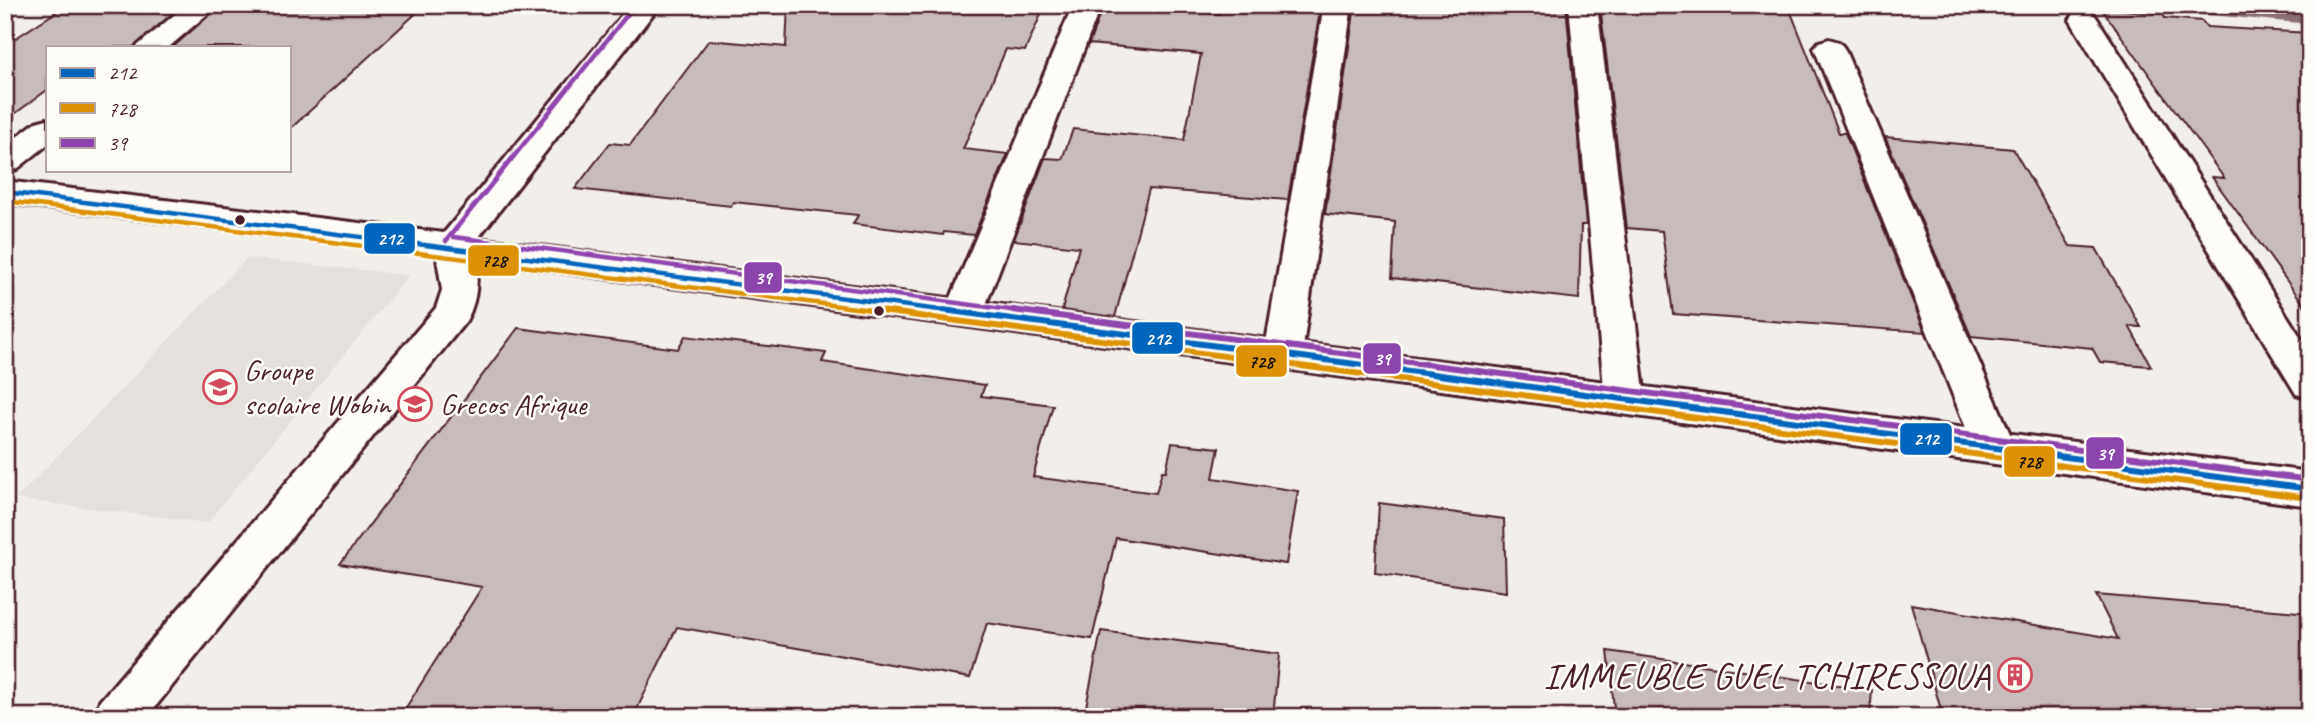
<svg xmlns="http://www.w3.org/2000/svg" width="2315" height="722" viewBox="0 0 2315 722" font-family="Caveat,sans-serif">
<style>
.built{fill:#e5dfdd}
.lines{fill:none;stroke-linecap:round;stroke-linejoin:round}
.stream{fill:#8b6f75;fill-rule:evenodd}
.building{fill:#c8bbbb;stroke:#4a1f2b;stroke-width:2}
.street-casing{stroke:#4a1f2b;stroke-width:6}
.secondary-casing{stroke:#4a1f2b;stroke-width:6}
.street{fill:#fdfcf7;fill-rule:evenodd}
.secondary{fill:#fdfcf7;fill-rule:evenodd}
.bus-1-far1-casing{stroke:#fdfcf7;stroke-width:9}
.bus-1-casing{stroke:#fdfcf7;stroke-width:11}
.bus-2-far1-casing{stroke:#fdfcf7;stroke-width:9}
.bus-2-casing{stroke:#fdfcf7;stroke-width:11}
.bus-3-far1-casing{stroke:#fdfcf7;stroke-width:9}
.bus-3-casing{stroke:#fdfcf7;stroke-width:11}
.bus-1-far1{stroke:#0065bd;stroke-width:4.5}
.bus-1{stroke:#0065bd;stroke-width:6}
.bus-2-far1{stroke:#dd9206;stroke-width:4.5}
.bus-2{stroke:#dd9206;stroke-width:6}
.bus-3-far1{stroke:#8e44ad;stroke-width:4.5}
.bus-3{stroke:#8e44ad;stroke-width:6}
.bus-dot{fill:#4a1f2b;stroke:#fdfcf7;stroke-width:2.5}
.labels{text-anchor:middle;dominant-baseline:central;stroke-width:5;stroke-linejoin:round;paint-order:stroke}
.poi-label{font-size:30px;fill:#4a1f2b;stroke:#fdfcf7;text-anchor:start}
.near-poi-label{font-size:37px;fill:#4a1f2b;stroke:#fdfcf7;text-anchor:end}
.line-badge{stroke:#fdfcf7;stroke-width:2.5}
.badge-label{font-size:19px;text-anchor:middle;font-weight:bold;fill:#fff}
.pale-badge-label{font-size:19px;text-anchor:middle;font-weight:bold;fill:#111}
</style>
<rect width="100%" height="100%" fill="#f2efeb"/>
<filter id="ink" filterUnits="userSpaceOnUse"><feTurbulence type="fractalNoise" baseFrequency=".0143" numOctaves="2"/><feDisplacementMap in="SourceGraphic" scale="14" xChannelSelector="R" yChannelSelector="G"/><feConvolveMatrix kernelMatrix="1 2 1 2 8 2 1 2 1" color-interpolation-filters="sRGB"/></filter>
<g filter="url(#ink)">
<polygon class="built" points="247,258 409,275 207,523 16,499"/>
<g class="lines">
<polygon class="stream" points="2138,5 2189,5 2310,16 2310,24 2144,9"/>
</g>
<g class="building">
<polygon points="67,5 182,5 134,47 47,47 47,90 5,121 5,45"/>
<polygon points="221,5 425,5 289,130 289,47 173,47"/>
<polygon points="788,5 1045,5 1025,51 1006,49 963,149 1008,154 974,235 944,232 943,235 853,224 858,215 733,202 731,206 575,189 610,143 630,145 709,40 786,47"/>
<polygon points="1103,5 1219,14 1221,5 1321,5 1288,200 1149,189 1115,317 1062,310 1079,247 1014,240 1045,158 1062,159 1073,129 1184,140 1201,54 1089,44"/>
<polygon points="1355,5 1566,5 1586,225 1581,225 1579,299 1392,278 1395,222 1325,214"/>
<polygon points="1600,5 1788,5 1839,133 1845,133 1925,332 1673,314 1662,231 1627,228"/>
<polygon points="2101,8 2162,13 2165,18 2202,21 2207,27 2310,33 2310,313 2212,177 2224,178"/>
<polygon points="1885,137 2013,149 2070,246 2096,248 2141,327 2129,326 2151,366 2100,362 2092,348 1971,336"/>
<polygon points="518,328 678,349 685,336 826,353 822,362 985,385 981,396 1053,405 1033,477 1156,493 1162,471 1166,471 1172,443 1219,448 1213,478 1298,491 1286,564 1116,538 1092,639 987,623 970,678 677,627 633,717 400,717 482,587 340,564"/>
<polygon points="1379,503 1504,519 1506,592 1375,573"/>
<polygon points="2096,595 2310,613 2310,717 1943,717 1911,604 2118,639"/>
<polygon points="1101,631 1279,654 1273,717 1084,717"/>
<polygon points="1608,651 1872,690 1870,717 1615,717"/>
</g>
<g class="lines">
<g class="street-casing">
<g id="street">
<polygon points="186,5 218,5 169,47 136,47"/>
<polygon points="1073,5 1101,5 983,312 977,321 964,325 951,321 945,312"/>
<polygon points="1324,5 1352,5 1302,354 1297,364 1283,368 1269,364 1264,354"/>
<polygon points="1569,5 1597,5 1645,399 1639,409 1625,414 1611,409 1605,399"/>
<polygon points="2084,11 2094,14 2098,20 2310,352 2310,398 2296,394 2070,20 2074,14"/>
<polygon points="1829,39 1839,42 1844,48 2016,448 2010,459 1995,464 1980,459 1974,448 1814,48 1819,42"/>
<polygon points="47,119 47,145 17,169 5,172 5,146 36,122"/>
<path d="M 453,234 L 465,238 C 481,262 480,297 466,321 L 147,717 L 93,717 L 100,701 L 436,308 L 442,290 L 435,246 L 441,238 Z"/>
</g>
</g>
<g class="secondary-casing">
<polygon id="secondary" points="631,5 660,5 478,238 2310,472 2310,506 453,258 5,203 5,181 444,233"/>
</g>
<use href="#street" class="street"/>
<use href="#secondary" class="secondary"/>
<g class="bus-1-far1-casing">
<polyline id="bus-1-far1" points="5,192 956,312"/>
</g>
<g class="bus-1-casing">
<polyline id="bus-1" points="943,310 2310,489"/>
</g>
<g class="bus-2-far1-casing">
<polyline id="bus-2-far1" points="5,201 887,312"/>
</g>
<g class="bus-2-casing">
<polyline id="bus-2" points="873,310 2309,498"/>
</g>
<g class="bus-3-far1-casing">
<g id="bus-3-far1">
<polyline points="454,237 1026,312"/>
<polyline points="446,241 635,5"/>
</g>
</g>
<g class="bus-3-casing">
<polyline id="bus-3" points="1013,310 2310,480"/>
</g>
<use href="#bus-1-far1" class="bus-1-far1"/>
<use href="#bus-1" class="bus-1"/>
<use href="#bus-2-far1" class="bus-2-far1"/>
<use href="#bus-2" class="bus-2"/>
<use href="#bus-3-far1" class="bus-3-far1"/>
<use href="#bus-3" class="bus-3"/>
</g>
</g>
<defs>
<g id="school-ring" transform="scale(1.75)"><circle r="9.5" fill="#fdfcf7" stroke="#d1495b" stroke-width="1.5"/><path d="M0-5L7-2L0 1L-7-2ZM-4 1L0 2.5L4 1V4Q0 6-4 4Z" fill="#d1495b"/></g>
<g id="university-ring" transform="scale(1.75)"><circle r="9.5" fill="#fdfcf7" stroke="#d1495b" stroke-width="1.5"/><path d="M0-5L7-2L0 1L-7-2ZM-4 1L0 2.5L4 1V4Q0 6-4 4Z" fill="#d1495b"/></g>
<g id="building-ring" transform="scale(1.75)"><circle r="9.5" fill="#fdfcf7" stroke="#d1495b" stroke-width="1.5"/><path d="M-4-6H4V6H1V3H-1V6H-4ZM-2.5-4.3h1.7v1.8h-1.7ZM.8-4.3h1.7v1.8H.8ZM-2.5-1h1.7V.8h-1.7ZM.8-1h1.7V.8H.8Z" fill="#d1495b"/></g>
</defs>
<g fill-rule="evenodd">
<use href="#school-ring" x="220" y="387"/>
<use href="#university-ring" x="415" y="404"/>
<use href="#building-ring" x="2015" y="675"/>
</g>
<g class="bus-dot">
<circle cx="240" cy="220" r="6"/>
<circle cx="879" cy="311" r="6"/>
</g>
<g class="labels">
<g class="poi-label">
<text x="244" y="370">Groupe<tspan x="244" dy="34">scolaire Wobin</tspan></text>
<text x="440" y="404">Grecos Afrique</text>
</g>
<g class="near-poi-label">
<text x="1990" y="675">IMMEUBLE GUEL TCHIRESSOUA</text>
</g>
</g>
<g class="line-badge">
<rect x="363" y="222" width="53" height="33" rx="7" fill="#0065bd"/>
<rect x="467" y="244" width="53" height="33" rx="7" fill="#dd9206"/>
<rect x="743" y="261" width="40" height="33" rx="7" fill="#8e44ad"/>
<rect x="1131" y="321" width="53" height="34" rx="7" fill="#0065bd"/>
<rect x="1362" y="342" width="40" height="33" rx="7" fill="#8e44ad"/>
<rect x="1235" y="344" width="53" height="34" rx="7" fill="#dd9206"/>
<rect x="1899" y="422" width="54" height="34" rx="7" fill="#0065bd"/>
<rect x="2085" y="436" width="40" height="34" rx="7" fill="#8e44ad"/>
<rect x="2003" y="445" width="53" height="33" rx="7" fill="#dd9206"/>
</g>
<g class="badge-label">
<text x="390" y="245">212</text>
<text x="763" y="284">39</text>
<text x="1158" y="345">212</text>
<text x="1382" y="365">39</text>
<text x="1926" y="445">212</text>
<text x="2105" y="460">39</text>
</g>
<g class="pale-badge-label">
<text x="494" y="267">728</text>
<text x="1261" y="368">728</text>
<text x="2029" y="468">728</text>
</g>
<rect width="2315" height="722" fill="none" stroke="#fdfcf7" stroke-width="28"/>
<rect x="14" y="14" width="2287" height="694" fill="none" stroke="#4a1f2b" stroke-width="2.5" filter="url(#ink)"/>
<rect x="46" y="46" width="245" height="126" fill="#fdfcf7" stroke="#b5a4a5" stroke-width="2"/>
<rect x="60" y="68" width="35" height="10" fill="#0065bd" stroke="#b5a4a5" stroke-width="2"/>
<text x="108" y="80" font-size="21" fill="#4a1f2b">212</text>
<rect x="60" y="103" width="35" height="10" fill="#dd9206" stroke="#b5a4a5" stroke-width="2"/>
<text x="108" y="116" font-size="21" fill="#4a1f2b">728</text>
<rect x="60" y="138" width="35" height="10" fill="#8e44ad" stroke="#b5a4a5" stroke-width="2"/>
<text x="108" y="150" font-size="21" fill="#4a1f2b">39</text>
</svg>
